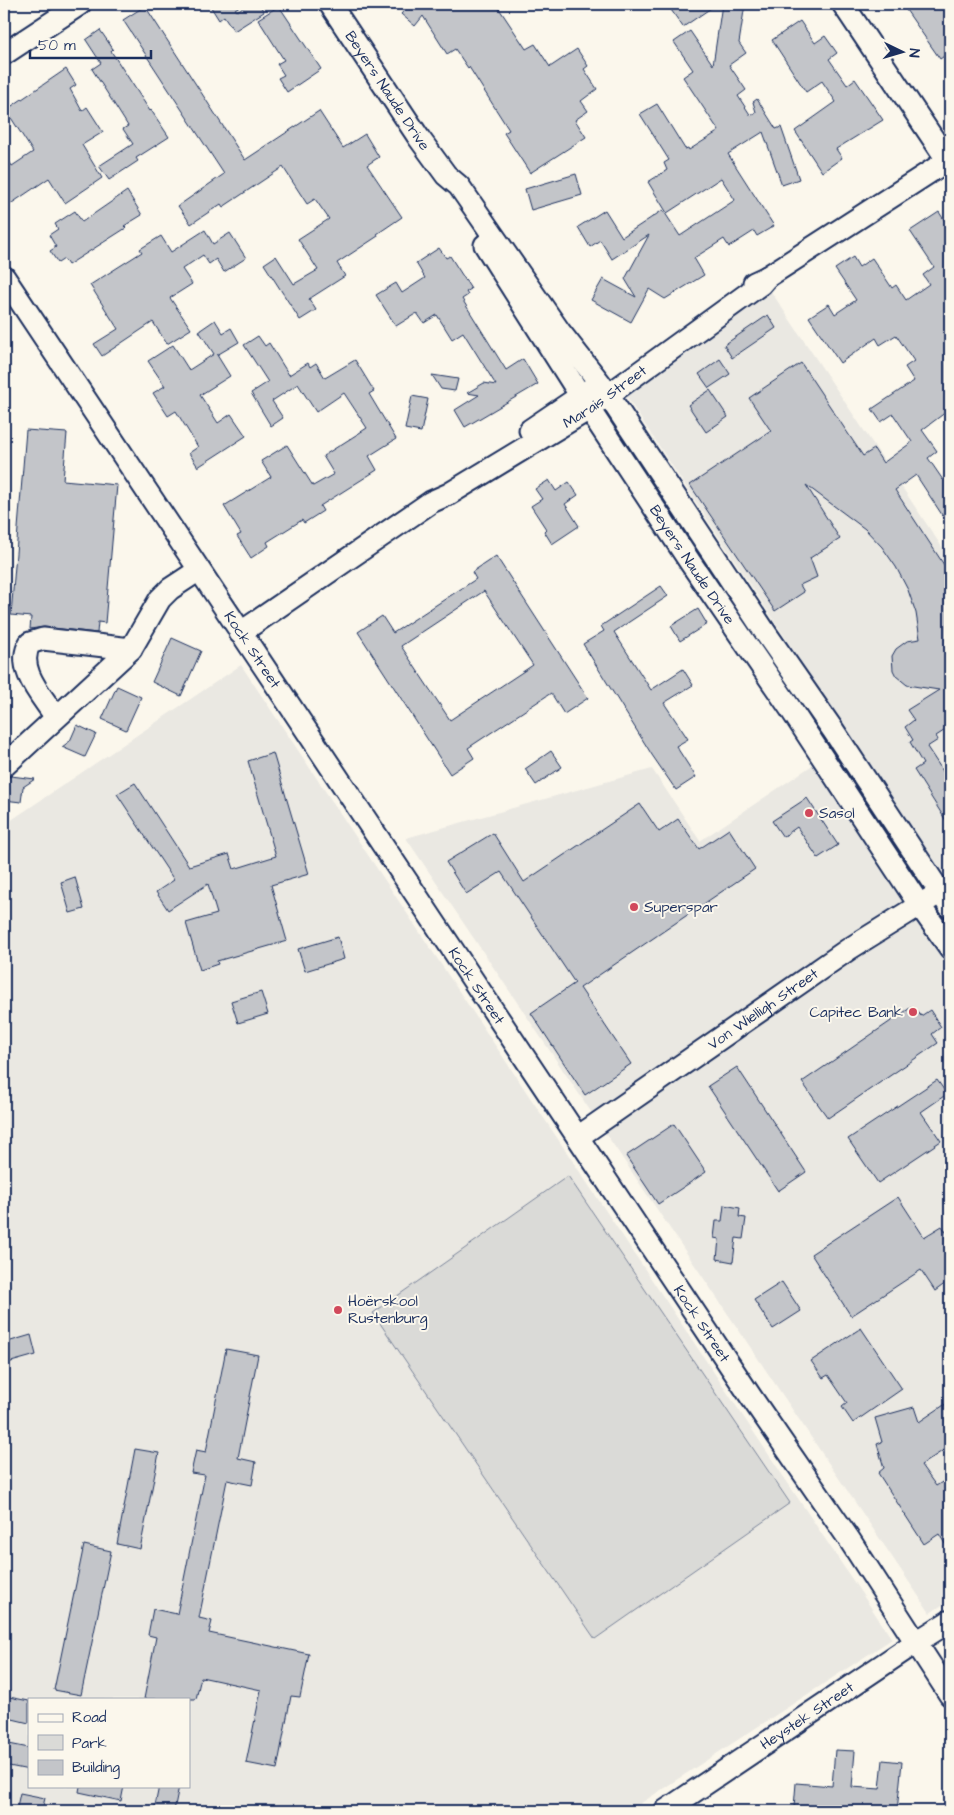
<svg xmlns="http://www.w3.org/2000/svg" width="954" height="1815" viewBox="0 0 954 1815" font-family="'Architects Daughter',sans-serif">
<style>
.built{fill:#eae8e2;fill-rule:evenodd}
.green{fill:#dadad7;stroke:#7a849a}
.building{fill:#c3c5c9;stroke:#1b2f5e;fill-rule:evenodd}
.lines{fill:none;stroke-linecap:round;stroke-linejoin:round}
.minor-casing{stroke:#1b2f5e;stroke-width:25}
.minor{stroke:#fbf7ec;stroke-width:21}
.poi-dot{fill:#d1495b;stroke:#fbf7ec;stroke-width:2}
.labels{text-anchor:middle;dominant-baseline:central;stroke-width:4;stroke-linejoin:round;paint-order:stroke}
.street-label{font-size:15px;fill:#1b2f5e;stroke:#fbf7ec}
.poi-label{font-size:15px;fill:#1b2f5e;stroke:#fbf7ec;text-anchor:start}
</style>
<rect width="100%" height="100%" fill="#fbf7ec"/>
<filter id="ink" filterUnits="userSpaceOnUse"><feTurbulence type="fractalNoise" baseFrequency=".02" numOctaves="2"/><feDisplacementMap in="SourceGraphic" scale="10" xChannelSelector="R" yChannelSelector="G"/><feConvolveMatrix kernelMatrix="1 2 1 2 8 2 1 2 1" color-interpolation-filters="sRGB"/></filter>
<g filter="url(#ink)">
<g class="built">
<polygon points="770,290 950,559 950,868 941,874 622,390"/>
<path d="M 241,665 L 892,1639 L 629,1811 L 4,1811 L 4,825 ZM 29,1699 L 189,1699 L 189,1786 L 29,1786 Z"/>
<polygon points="814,764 950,966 950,1600 930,1613 406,838 652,769 700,841"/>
</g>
<polygon class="green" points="568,1176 790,1503 595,1639 373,1313"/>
<g class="building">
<polygon points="209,4 243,4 235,9 237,11 248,4 259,4 264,12 234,31 224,16 219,20"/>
<polygon points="410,4 496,4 526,49 535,44 550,67 577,49 588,66 584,69 597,89 581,101 588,111 575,120 586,137 530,173 504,133 509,130 469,67 468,68 455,49 447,54 423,16 415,26 401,14"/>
<polygon points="667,4 717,4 683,27"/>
<polygon points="722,4 745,4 739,43 746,53 729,65 746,90 738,96 751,116 756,112 753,102 757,99 776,129 781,127 799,179 782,185 763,132 728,154 774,226 757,236 754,231 729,247 724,239 694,258 704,275 665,299 649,289 631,322 591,300 603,279 636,297 625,279 649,235 612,259 600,240 590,247 578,227 605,210 622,237 663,210 680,236 735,200 721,178 667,213 648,182 667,170 664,163 669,160 640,114 657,104 685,149 688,148 689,150 719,131 683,77 693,70 674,42 690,31 713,65"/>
<polygon points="902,4 950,4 950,52 940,59"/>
<polygon points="145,6 245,160 319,111 343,148 365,134 379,157 367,165 402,217 377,234 378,236 337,263 345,276 309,299 316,310 300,320 264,264 276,256 294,284 318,270 298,239 329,219 315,199 307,204 283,167 223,207 221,204 191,224 178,206 224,174 123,20"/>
<polygon points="279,6 321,69 287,92 278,78 284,75 277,64 284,60 258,19"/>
<polygon points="800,21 815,43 825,36 837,53 829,59 847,85 855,79 883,120 836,149 842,158 822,172 795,131 836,102 822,81 806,92 772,40"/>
<polygon points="100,30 113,49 111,51 150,111 151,110 169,137 136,158 138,161 109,180 99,166 133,144 123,129 128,126 92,69 101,63 86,40"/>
<polygon points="66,69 76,85 70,89 82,111 87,107 103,132 82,145 102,178 65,203 49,178 9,205 4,197 4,153 12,166 33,152 6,110"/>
<polygon points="576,174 582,195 531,210 525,189"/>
<polygon points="127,191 142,215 124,226 126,228 68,265 64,259 58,263 50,251 56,247 49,235 58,229 55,224 75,211 82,222"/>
<polygon points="939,212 950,229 950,409 922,430 937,451 928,458 943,480 950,475 950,527 916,475 895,490 950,574 950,727 936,736 938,740 927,747 950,782 950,827 914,770 923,764 910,742 913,740 905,727 914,720 907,710 939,690 907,685 896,676 893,670 892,656 896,649 907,641 920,639 916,613 908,590 896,567 882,547 865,529 806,485 840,539 810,558 817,577 800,585 804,592 775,611 690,485 771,431 749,398 801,363 863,456 874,449 883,463 912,442 893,414 881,422 872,409 914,381 905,367 914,361 896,335 880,345 876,338 840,363 809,317 829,304 835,314 856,300 835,269 853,257 859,267 872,258 892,288 896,285 906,300 929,284 923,275 934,267 910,231"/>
<polygon points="205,230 213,244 230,233 246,258 224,272 216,259 209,264 203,255 182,269 192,284 170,298 191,329 167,344 153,322 102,356 94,344 118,329 90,285 142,252 140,249 161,236 171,252"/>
<polygon points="439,248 446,258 450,256 471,289 466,292 468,295 462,299 506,370 523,359 538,384 465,427 455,410 479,395 467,393 484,383 496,385 463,332 452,339 437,315 424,323 417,313 396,326 376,295 396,283 402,293 425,278 416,263"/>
<polygon points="768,315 776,328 732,358 724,345"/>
<polygon points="215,320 223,333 231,328 239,342 217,355 230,376 200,395 218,423 231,414 246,436 198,467 189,453 198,447 176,411 168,416 153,393 165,386 148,361 173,345 189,370 214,354 199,331"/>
<polygon points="258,336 265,346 269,343 289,375 308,363 310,367 316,363 325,378 355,360 374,391 369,394 396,439 369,456 377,470 320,506 323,511 304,523 302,520 267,542 269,546 251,558 237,536 241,534 224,506 271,477 261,461 287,445 313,486 334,474 323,456 367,428 344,393 316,412 298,384 272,401 283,418 271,426 251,393 268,382 244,345"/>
<polygon points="720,359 730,374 709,388 699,374"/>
<polygon points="432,375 458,379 455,391 441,389"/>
<polygon points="710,390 728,417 706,432 688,405"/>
<polygon points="412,396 428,399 421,432 405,429"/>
<polygon points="26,430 67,433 63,480 117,485 105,623 98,622 97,633 44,627 30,629 31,617 11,615"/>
<polygon points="549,480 556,491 569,482 578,495 565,504 579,526 552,544 544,531 546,529 531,506 542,499 535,489"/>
<path d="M 496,556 L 588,698 L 564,714 L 551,693 L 468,748 L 474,758 L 450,774 L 358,632 L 382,616 L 393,633 L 476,579 L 472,572 ZM 484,591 L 533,665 L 450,720 L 401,646 Z"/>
<polygon points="661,586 668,596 614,632 651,690 683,669 693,685 664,703 688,739 676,746 696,777 676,790 652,755 583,644 604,631 601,626"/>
<polygon points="698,609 707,624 680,641 671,626"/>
<polygon points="172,638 201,651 181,696 152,682"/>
<polygon points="117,686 141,697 126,730 102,719"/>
<polygon points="77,725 96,734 85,757 62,747 70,741"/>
<polygon points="551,751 562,767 536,785 525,769"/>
<polygon points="273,753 309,874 271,885 287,941 217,961 218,964 200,970 186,923 217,914 208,884 168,910 156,892 174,880 117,794 135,783 189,866 229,854 234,869 276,856 248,761"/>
<polygon points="11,776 35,779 23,787 21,802 4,800 7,778"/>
<polygon points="807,798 838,845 818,858 797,827 783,837 772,821"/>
<polygon points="640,804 659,832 678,819 699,849 729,829 755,869 580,988 631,1064 585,1095 531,1013 575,983 501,872 466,894 446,862 493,833 524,882"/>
<polygon points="75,877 84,909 70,913 61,882"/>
<polygon points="338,937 344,959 305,971 298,949"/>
<polygon points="261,992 268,1014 238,1023 231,1001"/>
<polygon points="913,1006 921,1016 930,1010 941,1027 932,1034 938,1043 828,1118 802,1082"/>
<polygon points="737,1067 806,1172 778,1191 708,1086"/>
<polygon points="937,1080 947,1094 921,1112 941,1141 878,1183 848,1139"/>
<polygon points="674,1124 706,1172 658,1204 626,1156"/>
<polygon points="898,1197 924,1237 942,1226 950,1238 950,1280 935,1291 921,1270 851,1316 811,1254"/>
<polygon points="724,1205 740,1208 739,1217 746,1218 743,1239 736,1238 733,1262 717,1259 719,1239 714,1238 716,1221 722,1221"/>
<polygon points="782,1282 801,1311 773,1329 754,1300"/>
<polygon points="861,1328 902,1389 853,1423 842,1407 847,1403 828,1375 823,1378 811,1361"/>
<polygon points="31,1335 36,1355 4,1364 4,1343"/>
<polygon points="226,1349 258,1355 238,1458 256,1462 252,1485 227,1480 199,1618 212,1621 209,1633 309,1654 300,1697 291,1696 277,1769 246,1763 261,1690 201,1677 196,1699 144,1699 156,1637 148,1635 153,1609 177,1614 205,1475 191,1473 196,1450 206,1452"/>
<polygon points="950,1401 950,1446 921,1465 936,1486 950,1477 950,1552 939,1534 924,1544 878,1473 884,1468 877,1444 882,1442 875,1418 914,1407 919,1422"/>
<polygon points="135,1449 159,1453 140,1549 117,1544"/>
<polygon points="84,1545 111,1551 81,1695 54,1690"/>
<polygon points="4,1696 29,1701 29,1723 4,1717"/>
<polygon points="4,1743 29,1748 29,1770 4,1765"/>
<polygon points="835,1750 855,1751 852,1787 880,1789 883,1760 902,1762 897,1811 878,1811 850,1808 850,1811 830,1811 794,1807 796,1783 832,1786"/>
<polygon points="80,1786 124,1786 121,1801 79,1792"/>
<polygon points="159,1786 179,1786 174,1811 154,1811"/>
<polygon points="20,1793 45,1798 42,1811 16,1811"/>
</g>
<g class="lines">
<g class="minor-casing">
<g id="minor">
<path id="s1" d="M 330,4 L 419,138 L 446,175 L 459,186 L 560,332 L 600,383 L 767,635 L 833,730 L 950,907"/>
<polyline points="843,4 950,164"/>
<polyline points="4,54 80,4"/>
<path id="s2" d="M 485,245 L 589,409 L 690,562 L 790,708 L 920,906 L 950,948"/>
<path id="s3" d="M 4,277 L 751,1397 L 849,1539 L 950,1695"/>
<polyline points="754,283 767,277 950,159"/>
<polyline points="530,430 592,388"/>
<path id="s4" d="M 240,633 L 431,502 L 449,494 L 589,409 L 761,284 L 767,277"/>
<path d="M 55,716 C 42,696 15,668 30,643 L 43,639 L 131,649"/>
<polyline points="4,766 131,649 160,599 170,589 199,570"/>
<path id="s5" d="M 578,1137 L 849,949 L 931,898"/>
<path id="s6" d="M 665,1811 L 915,1643 L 950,1621"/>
</g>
</g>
<use href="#minor" class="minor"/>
</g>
</g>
<g class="poi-dot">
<circle cx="809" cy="813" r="5"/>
<circle cx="634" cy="907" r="5"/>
<circle cx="913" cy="1012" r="5"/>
<circle cx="338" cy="1310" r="5"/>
</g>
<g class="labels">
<g class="street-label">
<text stroke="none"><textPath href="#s1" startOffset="104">Beyers Naude Drive</textPath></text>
<text stroke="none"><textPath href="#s4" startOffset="435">Marais Street</textPath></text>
<text stroke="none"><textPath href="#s2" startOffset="381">Beyers Naude Drive</textPath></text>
<text stroke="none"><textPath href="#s3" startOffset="448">Kock Street</textPath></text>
<text stroke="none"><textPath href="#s3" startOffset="852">Kock Street</textPath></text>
<text stroke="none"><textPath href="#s5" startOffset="225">Von Wielligh Street</textPath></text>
<text stroke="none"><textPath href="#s3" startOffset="1258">Kock Street</textPath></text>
<text stroke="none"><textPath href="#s6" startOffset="171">Heystek Street</textPath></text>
</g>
<g class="poi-label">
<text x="819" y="813">Sasol</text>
<text x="644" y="907">Superspar</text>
<text x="903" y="1012" text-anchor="end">Capitec Bank</text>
<text x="348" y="1301">Hoërskool<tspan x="348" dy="17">Rustenburg</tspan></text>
</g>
</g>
<rect width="954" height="1815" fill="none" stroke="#fbf7ec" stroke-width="20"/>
<rect x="10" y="10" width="934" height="1795" fill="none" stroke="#1b2f5e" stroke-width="2" filter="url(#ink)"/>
<rect x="28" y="1698" width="162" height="90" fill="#fbf7ec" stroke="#a1a7b3"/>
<rect x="38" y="1714" width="25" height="8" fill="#fbf7ec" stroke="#a1a7b3"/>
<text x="72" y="1722" font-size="15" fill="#1b2f5e">Road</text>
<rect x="38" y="1735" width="25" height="15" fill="#dadad7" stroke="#a1a7b3"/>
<text x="72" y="1748" font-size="15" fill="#1b2f5e">Park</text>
<rect x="38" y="1760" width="25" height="15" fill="#c3c5c9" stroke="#a1a7b3"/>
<text x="72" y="1772" font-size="15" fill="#1b2f5e">Building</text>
<g transform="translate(902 52) rotate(95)" stroke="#fbf7ec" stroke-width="4" paint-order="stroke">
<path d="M0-4L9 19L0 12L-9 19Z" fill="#1b2f5e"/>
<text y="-8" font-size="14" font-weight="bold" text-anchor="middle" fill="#1b2f5e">N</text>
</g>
<path d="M30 50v8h121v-8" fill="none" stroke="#1b2f5e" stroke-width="2.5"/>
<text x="38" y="50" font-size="15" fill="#1b2f5e" stroke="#fbf7ec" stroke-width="4" paint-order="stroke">50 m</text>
</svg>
